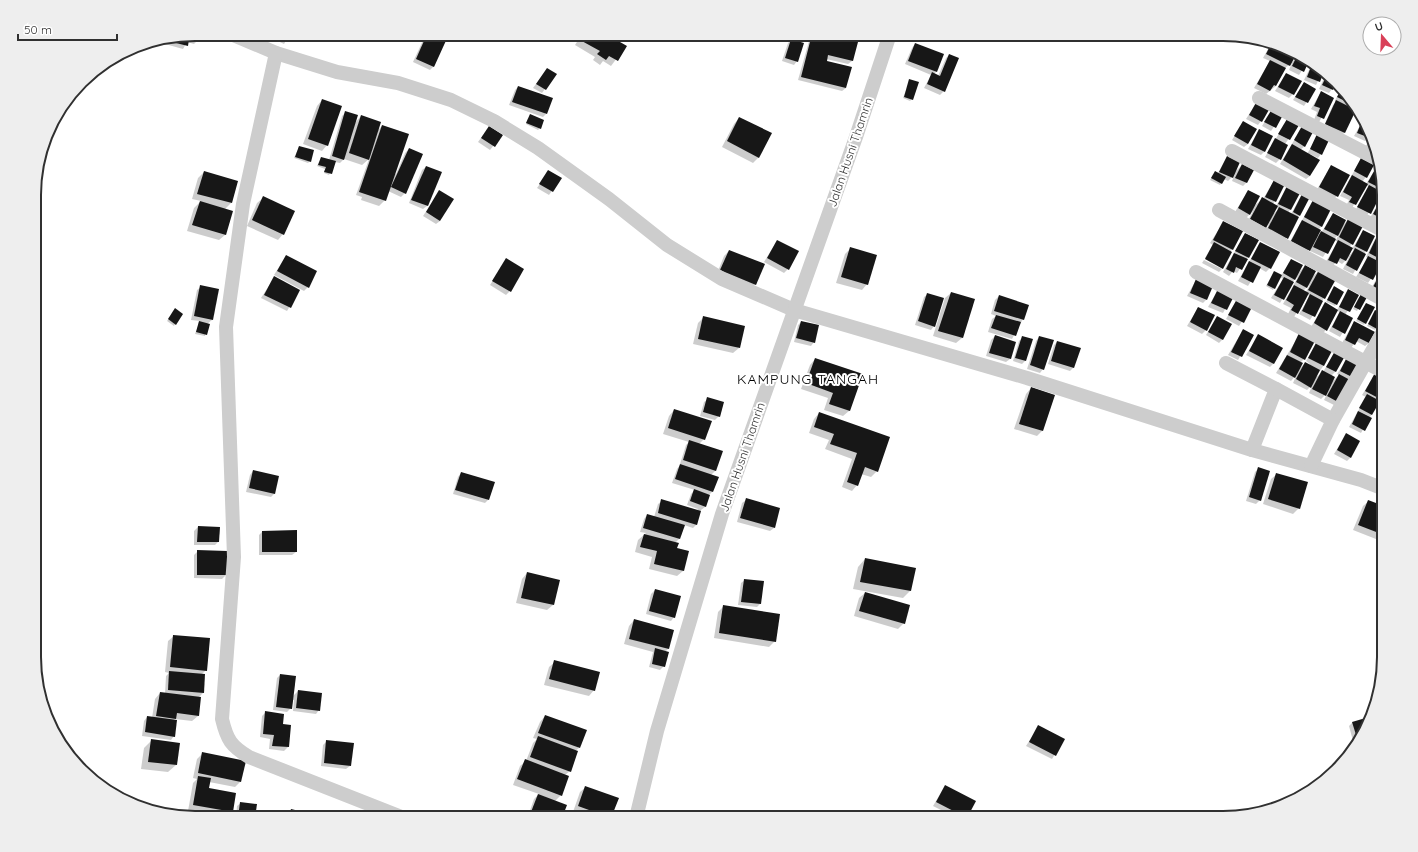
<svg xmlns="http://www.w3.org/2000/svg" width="1418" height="852" viewBox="0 0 1418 852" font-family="Quicksand,sans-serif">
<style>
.shadow{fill:#0003;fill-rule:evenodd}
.building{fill:#171717}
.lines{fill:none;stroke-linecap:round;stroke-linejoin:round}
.minor{stroke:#cdcdcd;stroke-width:14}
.labels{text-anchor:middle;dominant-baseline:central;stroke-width:4;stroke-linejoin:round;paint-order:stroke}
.street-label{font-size:12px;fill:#303030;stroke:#fff}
.quarter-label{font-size:14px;letter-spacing:1px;fill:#000;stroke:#fff}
.rim{fill:none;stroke:#303030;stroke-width:2}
</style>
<rect width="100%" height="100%" fill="#fff"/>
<g class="shadow">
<polygon points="195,34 198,40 194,44 187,42 183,49 165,44 166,40"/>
<polygon points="263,34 290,34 284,44"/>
<polygon points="426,34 448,34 434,66 430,70 413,62"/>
<polygon points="582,34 604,34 626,46 611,66 603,61 600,65 593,60 595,57 575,45"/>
<polygon points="811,34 821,34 856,43 852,61 848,64 826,59 826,62 846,88 842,91 798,80"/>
<polygon points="791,40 797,61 794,65 782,61 788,43"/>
<polygon points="1272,42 1292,62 1298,56 1308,61 1299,75 1289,70 1292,63 1285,68 1276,86 1266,94 1254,88 1270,61 1263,58"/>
<polygon points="915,44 936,72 934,74 938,76 946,58 949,55 944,91 940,95 924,88 931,75 905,64 912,48"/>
<polygon points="1312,64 1322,73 1316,85 1304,80"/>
<polygon points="547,69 555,75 542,93 533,88"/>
<polygon points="1286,74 1293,94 1289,98 1275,91"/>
<polygon points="1325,76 1335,85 1329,93 1319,89"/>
<polygon points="910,80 912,99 910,101 903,98"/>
<polygon points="1304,83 1315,89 1304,106 1293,100"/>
<polygon points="518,87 546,114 543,117 509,105 515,90"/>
<polygon points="1340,90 1357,106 1354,110 1344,133 1341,136 1323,128 1333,105 1336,102 1335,101"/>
<polygon points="1321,92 1333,98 1319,122 1314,120 1317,112 1311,109"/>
<polygon points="322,100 327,145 322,151 303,144 317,106"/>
<polygon points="1257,102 1261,121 1258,125 1246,119"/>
<polygon points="1272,110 1282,115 1271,131 1262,126"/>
<polygon points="346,112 354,124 361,116 377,131 382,126 394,173 396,174 405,153 409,149 405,193 401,197 388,191 385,200 379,206 361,200 362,197 356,195 369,159 362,165 344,159 340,163 335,162 329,175 324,173 325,169 317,166 321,158 329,160 342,116"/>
<polygon points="530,115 540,128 538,130 526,124"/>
<polygon points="739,118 759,157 753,163 722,147 734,124"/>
<polygon points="1364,119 1376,143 1377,151 1366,146 1371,136 1365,141 1354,136"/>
<polygon points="1287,120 1298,126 1285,144 1280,159 1276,163 1265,157"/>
<polygon points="1243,122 1248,144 1244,147 1232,140"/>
<polygon points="489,127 502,135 490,150 478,142"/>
<polygon points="1302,127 1305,146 1300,150 1307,154 1318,136 1321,154 1318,158 1310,154 1310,176 1306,179 1280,164"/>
<polygon points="1259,130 1264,152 1261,155 1248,149"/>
<polygon points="299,147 310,161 308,163 294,158"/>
<polygon points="1227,157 1235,172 1242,165 1246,183 1243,186 1232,181 1235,174 1228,181 1224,179 1220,185 1210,180 1214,174 1218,173"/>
<polygon points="1361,159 1366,177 1362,182 1366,184 1378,165 1380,166 1384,184 1384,188 1366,217 1355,211 1369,187 1365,185 1352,208 1346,206 1349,200 1340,196"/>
<polygon points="1331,166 1337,196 1334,199 1316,191"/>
<polygon points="426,167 441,173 427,206 423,209 409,203 422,170"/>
<polygon points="549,171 561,178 549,195 537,188"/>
<polygon points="204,172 231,203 225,209 232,211 225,235 219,240 187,231 194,208 201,201 192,199 198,178"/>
<path d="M 1274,181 L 1283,186 L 1273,204 L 1276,206 L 1287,188 L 1299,194 L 1288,213 L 1291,214 L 1301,196 L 1299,215 L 1284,242 L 1265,232 L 1269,224 L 1262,231 L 1247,223 L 1253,211 L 1246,218 L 1235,212 L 1248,191 L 1255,205 L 1263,199 ZM 1276,208 L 1279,209 L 1272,215 Z"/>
<polygon points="439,192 440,221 436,224 423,216"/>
<polygon points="1384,193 1384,224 1370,218"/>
<polygon points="263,198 283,234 278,240 247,226 257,203"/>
<path d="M 1313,201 L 1322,226 L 1318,230 L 1315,238 L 1321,233 L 1333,214 L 1343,225 L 1348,220 L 1352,244 L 1349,247 L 1352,249 L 1363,231 L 1366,251 L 1353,274 L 1343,269 L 1349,257 L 1342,264 L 1337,261 L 1332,267 L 1325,263 L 1338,242 L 1334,240 L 1323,257 L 1310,251 L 1312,247 L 1305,253 L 1288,245 ZM 1339,234 L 1336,240 L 1334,239 ZM 1352,249 L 1354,250 L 1349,256 Z"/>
<polygon points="1223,223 1232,249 1223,267 1205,258 1213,245 1210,243"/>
<polygon points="1245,234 1248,257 1237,273 1233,271 1229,276 1223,272"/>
<polygon points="1379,235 1384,260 1368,283 1356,277 1368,258 1366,257 1375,239"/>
<polygon points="777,241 788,269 784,273 764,262"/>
<polygon points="1260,243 1278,252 1270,268 1266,272 1259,268 1248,286 1238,281"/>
<polygon points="850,249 867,284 862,290 836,283 845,254"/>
<polygon points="729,251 755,284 750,290 716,276 724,256"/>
<polygon points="286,256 308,287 304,291 274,275"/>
<polygon points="506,260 510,291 506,295 490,285"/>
<polygon points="1204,260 1222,269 1219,272 1202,263"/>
<path d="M 1291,260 L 1298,273 L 1305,266 L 1312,277 L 1319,271 L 1324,298 L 1310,320 L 1299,314 L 1310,296 L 1307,295 L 1294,317 L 1288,314 L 1291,308 L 1283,304 L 1298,277 L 1292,282 L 1280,303 L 1271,298 L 1283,279 L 1280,277 L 1273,290 L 1266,286 L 1273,274 L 1274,272 L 1281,276 ZM 1310,284 L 1306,292 L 1303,291 Z"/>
<polygon points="1383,266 1384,289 1370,290 1382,270"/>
<polygon points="274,278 299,291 287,311 261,298"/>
<polygon points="1196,280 1206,300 1203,303 1187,296"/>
<polygon points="201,287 212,320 207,324 205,336 195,334 200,321 191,320 197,290"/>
<polygon points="1333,289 1343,292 1335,306 1326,302"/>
<polygon points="1218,290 1232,297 1223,313 1208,307"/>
<polygon points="1348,291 1358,295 1345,315 1352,318 1340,337 1329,331 1340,312 1337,311 1323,334 1311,327 1325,304 1337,310"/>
<polygon points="951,293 974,300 962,338 956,343 933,336 945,298"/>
<polygon points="928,294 934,326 931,330 915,325 924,297"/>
<polygon points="999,296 1023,319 1012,339 988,332 992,319 996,316 991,314 995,300"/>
<polygon points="1359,297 1365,298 1357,311 1353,309"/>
<polygon points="1237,300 1251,308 1239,326 1226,319"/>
<polygon points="1366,304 1365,323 1364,325 1356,321"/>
<polygon points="1198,308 1206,330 1202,334 1187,326"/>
<polygon points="174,311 175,324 174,326 167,321"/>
<polygon points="1376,311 1384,315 1375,330 1367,326"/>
<polygon points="704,317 739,348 733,353 693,344 698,323"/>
<polygon points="1217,317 1223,339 1219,343 1206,335"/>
<polygon points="801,322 814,342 811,346 794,342 798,325"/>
<polygon points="1354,322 1369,343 1365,346 1356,341 1351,348 1342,343"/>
<polygon points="1243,330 1253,335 1238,360 1228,355"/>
<polygon points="1301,332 1304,359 1300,363 1298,370 1305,363 1309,366 1310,364 1306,361 1318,342 1324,365 1315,378 1323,372 1335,352 1335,372 1331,376 1332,382 1339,375 1337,374 1347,359 1351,376 1334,405 1324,400 1328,392 1321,399 1309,393 1313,384 1307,390 1293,383 1297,374 1291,381 1276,373"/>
<polygon points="995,336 1010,359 1006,362 986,356 991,340"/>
<polygon points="1258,336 1274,363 1270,367 1246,355"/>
<polygon points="1023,337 1025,361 1022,364 1013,361 1019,341"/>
<polygon points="1039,337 1043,369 1040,373 1027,369 1036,341"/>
<polygon points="1057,342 1074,367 1070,371 1048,364 1054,345"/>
<polygon points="1384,355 1384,368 1378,365"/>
<polygon points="815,359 861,375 849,411 843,416 824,410 828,398 801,389 810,365"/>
<polygon points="1376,373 1384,377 1384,406 1378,403 1361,433 1349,427 1366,397 1362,395"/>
<polygon points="1031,388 1042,431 1037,436 1014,429 1026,394"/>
<polygon points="708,399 719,416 715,420 700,416 704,402"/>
<polygon points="674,410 704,439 699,444 716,470 711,475 712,492 709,495 705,507 701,510 697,524 693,528 684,525 679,539 675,543 676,549 688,552 683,571 677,576 649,569 652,557 635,552 638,540 646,533 640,532 644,519 647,515 654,517 658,504 662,501 697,510 698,509 687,505 691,494 695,490 672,483 677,469 681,464 680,464 686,445 689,442 663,434 669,416"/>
<polygon points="819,413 877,471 871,477 861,474 857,485 852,491 842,487 852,459 825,449 829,440 809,433 814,419"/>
<polygon points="1346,435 1351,457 1347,461 1334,454"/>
<polygon points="1258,469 1260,500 1256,504 1246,501 1255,472"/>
<polygon points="253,471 278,477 274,494 271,497 246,492 250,475"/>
<polygon points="461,473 488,500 485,503 453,494 458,477"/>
<polygon points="1277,474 1299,508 1293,514 1263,504 1271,479"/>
<polygon points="746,500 774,528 770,531 737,522 742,503"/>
<polygon points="1369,501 1384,507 1384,538 1381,541 1353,530 1363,506"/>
<polygon points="198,527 218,542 215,545 194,545 194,531"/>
<polygon points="262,532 296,552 292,555 259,555 259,535"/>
<polygon points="198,551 226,575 222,579 194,578 194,555"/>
<polygon points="865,559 915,568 910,591 903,598 853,589 858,567"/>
<polygon points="527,573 553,605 547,610 516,603 522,579"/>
<polygon points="745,580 760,604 757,607 738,605 741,583"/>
<polygon points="655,590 674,617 671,621 646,614 651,594"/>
<polygon points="865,593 904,623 898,629 854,616 859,598"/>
<polygon points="724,606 775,641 769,647 714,638 718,612"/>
<polygon points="634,620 673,630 668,649 665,652 664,666 660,670 649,667 653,652 624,644 629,626"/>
<polygon points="174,636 206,670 201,675 203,693 198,698 198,716 192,721 175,719 173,721 174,736 171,740 142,736 144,721 147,717 152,718 155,699 160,693 165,694 166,676 169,673 165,672 168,641"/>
<polygon points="555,662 594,690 589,696 544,685 549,667"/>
<polygon points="280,675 292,697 298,691 319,710 316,714 293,711 294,700 292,700 291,708 287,712 273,710 277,678"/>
<polygon points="266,712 282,725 290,726 288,747 284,751 269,749 270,739 260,737 262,716"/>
<polygon points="545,716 579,748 575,751 570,771 565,775 561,795 555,801 561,818 519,818 523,814 528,816 534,799 539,794 513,785 520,766 526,761 533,743 537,739 533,738 540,722"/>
<polygon points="1368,718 1362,738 1353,741 1349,726 1352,723"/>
<polygon points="1039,726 1064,740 1052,759 1026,746"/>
<polygon points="152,740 176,765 168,772 141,769 144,748"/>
<polygon points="327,741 350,766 346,769 321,766 323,745"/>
<polygon points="203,753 240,782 235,787 209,782 208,789 232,811 226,818 228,818 203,818 208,814 188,811 193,783 197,779 193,778 197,759"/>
<polygon points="945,786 966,817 966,818 957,818 933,806"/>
<polygon points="586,787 618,799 610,818 589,818 573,812 580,792"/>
<polygon points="241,803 254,818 236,818 237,806"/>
</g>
<g class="building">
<polygon points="195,34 200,34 198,41 189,39 188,46 168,41 169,39"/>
<polygon points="274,34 291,34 288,41"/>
<polygon points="427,34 449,34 434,67 416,59"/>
<polygon points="583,34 606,34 627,46 618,61 609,56 606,60 597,54 600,51 580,40"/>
<polygon points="812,34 825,34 858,42 853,61 828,55 827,61 852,67 846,88 801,77"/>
<polygon points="791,39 804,43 798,62 785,58"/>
<polygon points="1272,42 1297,53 1290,66 1266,54"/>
<polygon points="915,43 944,54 937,72 908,61"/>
<polygon points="949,54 959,58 945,92 927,84 932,72 940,76"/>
<polygon points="1298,54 1309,61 1304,72 1292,66"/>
<polygon points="1270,60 1286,68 1276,86 1274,85 1270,91 1257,84"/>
<polygon points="1312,64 1323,74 1320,82 1307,77"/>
<polygon points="547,68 557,74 546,90 536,84"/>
<polygon points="1286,73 1302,81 1294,95 1278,87"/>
<polygon points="1326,77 1335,86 1333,90 1322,85"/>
<polygon points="909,79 919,82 913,100 904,97"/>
<polygon points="1304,82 1316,89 1308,103 1295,97"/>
<polygon points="518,86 553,98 547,114 512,102"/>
<polygon points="1341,90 1357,106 1357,107 1337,97"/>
<polygon points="1321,91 1334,98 1324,119 1317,116 1320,108 1314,106"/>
<polygon points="322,99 342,106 328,146 308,139"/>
<polygon points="1336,100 1356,110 1345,133 1325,124"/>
<polygon points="1257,101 1270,108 1262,122 1249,115"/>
<polygon points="1272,109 1283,115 1276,128 1264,122"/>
<polygon points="345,111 358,115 344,160 332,156"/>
<polygon points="530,114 544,120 541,129 526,123"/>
<polygon points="361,115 381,122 369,160 349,153"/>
<polygon points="739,117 772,133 759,158 727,141"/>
<polygon points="1363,118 1371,135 1370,138 1357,133"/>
<polygon points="1287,119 1299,125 1290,140 1278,134"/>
<polygon points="1243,121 1257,129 1248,144 1234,136"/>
<polygon points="382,125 409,134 386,201 359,192"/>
<polygon points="489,126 503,135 495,147 481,138"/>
<polygon points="1302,126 1313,132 1305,147 1294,140"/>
<polygon points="1259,129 1273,136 1265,152 1251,145"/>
<polygon points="1317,134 1329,140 1322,155 1310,149"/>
<polygon points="1275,138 1288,145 1281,160 1267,153"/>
<polygon points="1292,144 1320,160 1310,176 1283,160"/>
<polygon points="299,146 314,150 311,162 295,157"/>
<polygon points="409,148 423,154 406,194 391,187"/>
<polygon points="1227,156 1240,162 1233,178 1219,172"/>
<polygon points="321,157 336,161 332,174 324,172 326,167 318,165"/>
<polygon points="1361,158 1374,165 1367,178 1354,171"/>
<polygon points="1242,164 1254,170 1247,183 1235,178"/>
<polygon points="1378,164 1380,165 1384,190 1368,182"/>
<polygon points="1331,165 1350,175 1338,197 1319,187"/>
<polygon points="426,166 442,172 428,206 411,200"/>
<polygon points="548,170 562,178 553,192 539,184"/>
<polygon points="204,171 238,181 232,203 197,194"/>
<polygon points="1215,171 1226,177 1222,184 1211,178"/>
<polygon points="1352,175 1368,184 1356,205 1349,202 1352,197 1343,192"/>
<polygon points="1274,180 1284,186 1276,202 1265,197"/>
<polygon points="1369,185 1382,192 1371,214 1357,207"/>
<polygon points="1287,186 1300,193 1291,210 1278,204"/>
<polygon points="439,190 454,199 440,221 426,212"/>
<polygon points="1248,190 1260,196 1250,215 1238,208"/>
<polygon points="1302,194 1310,197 1300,216 1293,212"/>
<polygon points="1384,194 1384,220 1373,214"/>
<polygon points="263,196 295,211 284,235 252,220"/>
<polygon points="1262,197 1278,206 1266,228 1250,219"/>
<polygon points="1313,200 1331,209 1322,227 1304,217"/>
<polygon points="200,201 233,211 226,235 192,225"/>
<polygon points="1279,207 1299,217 1288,239 1268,228"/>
<polygon points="1333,213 1346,220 1338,236 1324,229"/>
<polygon points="1348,219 1363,226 1353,245 1339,237"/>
<polygon points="1302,220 1321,230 1310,251 1291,241"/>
<polygon points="1223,221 1243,231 1233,250 1213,240"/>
<polygon points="1363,230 1375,236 1367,252 1355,246"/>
<polygon points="1321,231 1336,239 1328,254 1313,247"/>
<polygon points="1245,233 1259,240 1249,258 1235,251"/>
<polygon points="1378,234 1384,237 1384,261 1369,253"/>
<polygon points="777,240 799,251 789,270 767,258"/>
<polygon points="1338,240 1353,248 1346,261 1340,258 1337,264 1328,260"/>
<polygon points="1214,242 1232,252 1223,269 1205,259"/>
<polygon points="1260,242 1280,252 1271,269 1251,259"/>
<polygon points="850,247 877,255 868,285 841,277"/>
<polygon points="1355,248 1366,254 1357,271 1346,265"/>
<polygon points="729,250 765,264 756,285 720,270"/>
<polygon points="1234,253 1248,259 1242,270 1236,267 1234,273 1226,269"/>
<polygon points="286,255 317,271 309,288 277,271"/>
<polygon points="1368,256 1382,263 1373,280 1359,273"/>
<polygon points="506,258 524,269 511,292 492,281"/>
<polygon points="1291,259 1303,265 1295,280 1283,273"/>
<polygon points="1249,261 1261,267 1253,283 1241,277"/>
<polygon points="1305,265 1316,271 1307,288 1296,282"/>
<polygon points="1384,266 1384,292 1373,287"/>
<polygon points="1319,270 1336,279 1325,299 1308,290"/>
<polygon points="1274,271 1282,275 1275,289 1267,285"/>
<polygon points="274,276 300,290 291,308 264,295"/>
<polygon points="1284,277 1294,282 1284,300 1274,295"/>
<polygon points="1196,279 1213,286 1207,300 1190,293"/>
<polygon points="200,285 219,289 213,320 194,316"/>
<polygon points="1294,285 1309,293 1298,314 1291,310 1294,305 1286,300"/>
<polygon points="1334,286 1344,292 1337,305 1327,300"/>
<polygon points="1218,289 1234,296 1227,310 1211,303"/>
<polygon points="1348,289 1359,295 1350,312 1339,307"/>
<polygon points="951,292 975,299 963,338 938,331"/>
<polygon points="927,293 944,298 935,327 918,321"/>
<polygon points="1310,294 1323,301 1315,317 1302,311"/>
<polygon points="1361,294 1367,297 1360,310 1354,307"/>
<polygon points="999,295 1029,305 1024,320 994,311"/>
<polygon points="1237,299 1252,307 1244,323 1228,315"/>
<polygon points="1325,302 1338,310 1327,331 1314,323"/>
<polygon points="1366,303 1375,307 1366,324 1357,319"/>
<polygon points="1198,307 1215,315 1207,331 1190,322"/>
<polygon points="175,308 183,314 176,325 168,319"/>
<polygon points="1375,310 1384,314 1377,329 1368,324"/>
<polygon points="1340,311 1353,318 1345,334 1332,327"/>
<polygon points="996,315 1021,322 1016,336 991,328"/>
<polygon points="703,316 745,326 740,348 698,339"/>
<polygon points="1217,316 1232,324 1223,340 1208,332"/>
<polygon points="199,321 210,324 207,335 196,332"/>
<polygon points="801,321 819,325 815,343 796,338"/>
<polygon points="1354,321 1375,332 1369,343 1359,338 1355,345 1345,340"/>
<polygon points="1243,329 1254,335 1242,357 1231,352"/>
<polygon points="1300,331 1316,339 1305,360 1290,352"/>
<polygon points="1258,334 1283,348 1274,364 1249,351"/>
<polygon points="995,335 1016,342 1011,359 989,353"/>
<polygon points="1022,336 1033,339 1026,361 1015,358"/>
<polygon points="1039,336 1054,340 1044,370 1030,365"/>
<polygon points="1057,341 1081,348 1074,368 1051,361"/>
<polygon points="1317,341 1333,349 1324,366 1308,358"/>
<polygon points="1335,351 1345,356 1336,372 1326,367"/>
<polygon points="1287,355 1303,363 1295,378 1279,369"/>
<polygon points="1347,357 1358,364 1352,377 1340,371"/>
<polygon points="815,358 863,374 850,411 829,404 833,393 806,383"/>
<polygon points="1305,362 1320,370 1311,388 1296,379"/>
<polygon points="1322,370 1335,377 1326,396 1312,389"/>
<polygon points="1376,371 1384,376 1384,401 1365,391"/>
<polygon points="1339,374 1350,380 1338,402 1327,396"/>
<polygon points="1031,387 1055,395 1043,431 1019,424"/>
<polygon points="1367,394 1380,401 1372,415 1359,408"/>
<polygon points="707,397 724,402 720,417 703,412"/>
<polygon points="674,409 712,421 705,440 668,428"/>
<polygon points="1358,411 1372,418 1365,431 1352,424"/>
<polygon points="819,412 890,437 878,472 865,467 858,486 847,482 857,453 830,444 834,434 814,427"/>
<polygon points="1346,433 1360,441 1351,458 1337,450"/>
<polygon points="689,440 723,451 716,471 683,460"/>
<polygon points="680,464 719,477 713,492 675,479"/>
<polygon points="1258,467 1270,471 1261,501 1249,497"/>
<polygon points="253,470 279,476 275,494 249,488"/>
<polygon points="461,472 495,482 489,500 455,490"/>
<polygon points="1276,473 1308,482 1300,509 1268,499"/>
<polygon points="694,489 710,495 706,507 690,501"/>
<polygon points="746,498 780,508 775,528 740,518"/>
<polygon points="661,499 701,511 697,525 658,513"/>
<polygon points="1368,500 1384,506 1384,535 1358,525"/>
<polygon points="647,514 685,525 680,539 643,528"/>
<polygon points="198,526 220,527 219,542 197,542"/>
<polygon points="297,530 297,552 262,552 262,531"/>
<polygon points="644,534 679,543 677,548 689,551 684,571 654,564 657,551 640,547"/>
<polygon points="197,550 227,551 227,575 197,575"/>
<polygon points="865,558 916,568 911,591 860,582"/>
<polygon points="527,572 560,580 554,605 521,598"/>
<polygon points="744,579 764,581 761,604 741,602"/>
<polygon points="655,589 681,596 675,618 649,611"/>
<polygon points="865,592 910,605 905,624 859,611"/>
<polygon points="723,605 780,614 776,642 719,633"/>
<polygon points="634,619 674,630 669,649 629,639"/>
<polygon points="173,635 210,638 207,671 170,667"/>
<polygon points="655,648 669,652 665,667 652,664"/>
<polygon points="554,660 600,672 595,691 549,679"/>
<polygon points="169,671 205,674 204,693 168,690"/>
<polygon points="280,674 296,676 292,709 276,707"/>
<polygon points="298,690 322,693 320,711 296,708"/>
<polygon points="160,692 201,697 199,716 177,713 176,719 156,716"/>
<polygon points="265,711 284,714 283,724 291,725 289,747 272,746 274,735 263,734"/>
<polygon points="545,715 587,730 580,748 538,733"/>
<polygon points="147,716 177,720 175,737 145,732"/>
<polygon points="1369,717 1363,736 1357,738 1352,722"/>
<polygon points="1038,725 1065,739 1056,756 1029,742"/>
<polygon points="538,736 578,751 571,772 530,757"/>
<polygon points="151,739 180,743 177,765 148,762"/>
<polygon points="326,740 354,743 351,766 324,763"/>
<polygon points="202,752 246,761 241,782 198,773"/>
<polygon points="525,759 569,776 562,796 517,779"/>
<polygon points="198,776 211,778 209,788 236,793 233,812 193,805"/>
<polygon points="945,785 976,801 967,818 936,802"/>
<polygon points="585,786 619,798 611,818 578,806"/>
<polygon points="538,794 567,805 562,818 548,818 531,812"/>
<polygon points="240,802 257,804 255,818 238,818"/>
<polygon points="291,809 324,817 324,818 282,818 283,813 289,815"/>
<polygon points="207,814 229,817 229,818 206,818"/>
</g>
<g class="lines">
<g class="minor">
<polyline points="231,34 276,53 337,72 398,83 451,100 494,121 538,148 609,199 667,245 722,279 794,310 1027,378 1252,450 1361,480 1384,489"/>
<path d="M 276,53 L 243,204 L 226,327 L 234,557 L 222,719 C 227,740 231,746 249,757 L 404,818"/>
<polyline points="1259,98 1379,160"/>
<polyline points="1232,151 1384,231"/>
<polyline points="1219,210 1384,300"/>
<polyline points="1196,272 1384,372"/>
<polyline points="1226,363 1276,389 1252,450"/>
<polyline points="1276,389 1333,420 1384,330"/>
<polyline points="1311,466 1333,420"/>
<polyline points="636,818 657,731 722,514 856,137 890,34"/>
</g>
</g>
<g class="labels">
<g class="street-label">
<text transform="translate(850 152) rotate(-71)">Jalan Husni Thamrin</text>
<text transform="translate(742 457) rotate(-71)">Jalan Husni Thamrin</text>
</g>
<g class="quarter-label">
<text x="808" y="379">KAMPUNG TANGAH</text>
</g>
</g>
<path d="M0 0H1418V852H0ZM195 41H1223A154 154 0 0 1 1377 195V657A154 154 0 0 1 1223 811H195A154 154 0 0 1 41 657V195A154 154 0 0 1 195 41Z" fill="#eee" fill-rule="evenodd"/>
<path class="rim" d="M195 41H1223A154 154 0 0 1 1377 195V657A154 154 0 0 1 1223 811H195A154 154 0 0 1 41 657V195A154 154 0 0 1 195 41Z"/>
<g transform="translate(1382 36) rotate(341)"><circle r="19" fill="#ffffff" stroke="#acacac"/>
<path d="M0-3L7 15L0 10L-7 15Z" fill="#d94058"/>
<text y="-6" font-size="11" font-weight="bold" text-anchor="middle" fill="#303030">U</text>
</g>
<path d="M18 34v6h99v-6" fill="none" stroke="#303030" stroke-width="2"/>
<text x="24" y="34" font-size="12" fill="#303030" stroke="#ffffff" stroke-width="3" paint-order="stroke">50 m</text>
</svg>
